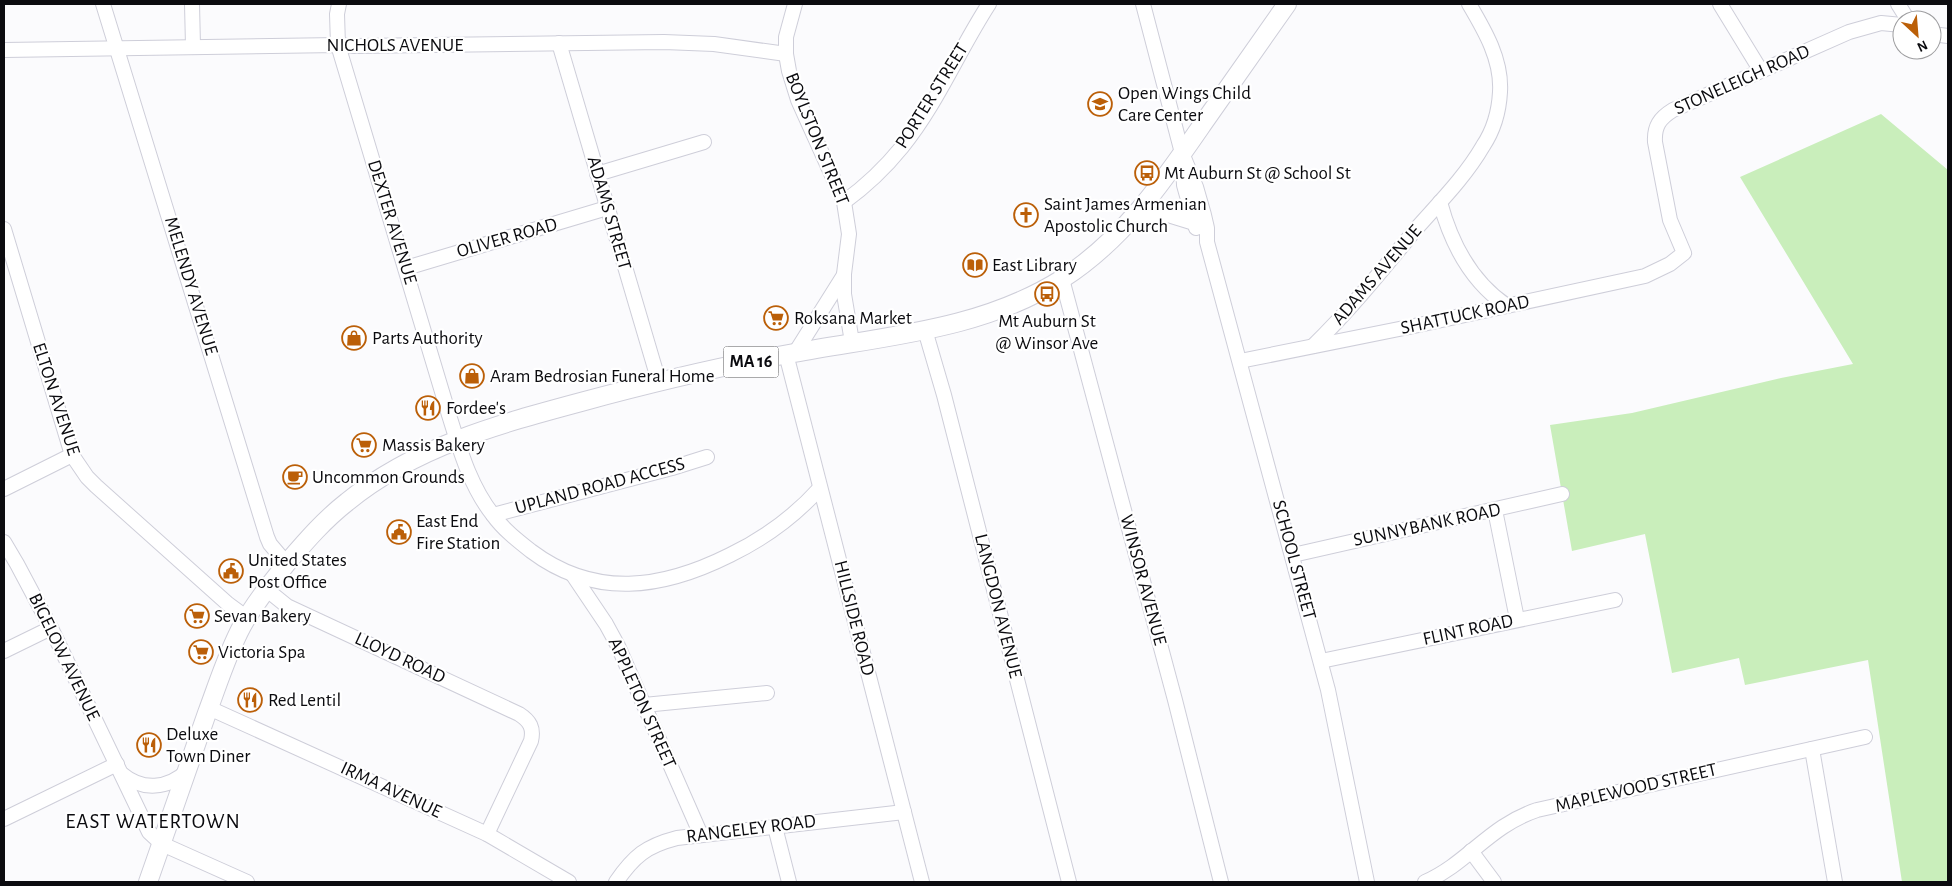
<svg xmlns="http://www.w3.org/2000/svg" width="1952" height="886" viewBox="0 0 1952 886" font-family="'Alegreya Sans',sans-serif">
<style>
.green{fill:#c9eebb}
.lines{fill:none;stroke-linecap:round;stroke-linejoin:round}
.minor-casing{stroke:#ceced9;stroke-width:16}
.major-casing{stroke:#ceced9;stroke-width:20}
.minor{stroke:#fff;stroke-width:14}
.major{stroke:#fff;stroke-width:18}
.labels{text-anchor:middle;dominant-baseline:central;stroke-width:4.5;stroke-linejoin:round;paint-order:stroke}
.shield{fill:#fff;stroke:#545457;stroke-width:1}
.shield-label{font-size:18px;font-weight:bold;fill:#0b0b0f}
.street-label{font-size:19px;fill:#0b0b0f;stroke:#fff}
.poi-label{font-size:19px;fill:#0b0b0f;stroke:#fff;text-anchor:start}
.quarter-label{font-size:21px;letter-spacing:1px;fill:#0b0b0f;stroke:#fff}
</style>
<rect width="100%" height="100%" fill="#fbfbfd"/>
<polygon class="green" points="1881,114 1948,170 1948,882 1902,882 1868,660 1745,685 1739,658 1672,673 1645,534 1572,551 1550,425 1632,413 1781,378 1853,364 1740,177"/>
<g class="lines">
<g class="minor-casing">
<g id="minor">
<polyline points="103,4 267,537 270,544 287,564"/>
<polyline points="192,4 193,46"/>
<path d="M 339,4 L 337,14 L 338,45 L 449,415 C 460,450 470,486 493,515 C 503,529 517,540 531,551 C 595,599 662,589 730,555 C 765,538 794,517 820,488"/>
<polyline points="795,4 786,37 786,54 789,71 798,100 844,202 849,234 844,274 844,294 852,342"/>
<polyline points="1143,4 1182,153 1196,187 1204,215 1207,228 1207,242 1328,690 1367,882"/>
<polyline points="1720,4 1761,71"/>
<polyline points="1898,4 1908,20"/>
<polyline points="1932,34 1948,36"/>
<polyline points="559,43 659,382"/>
<polyline points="4,50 338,45 355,46 664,42 714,44 786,54"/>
<polyline points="1183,161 1184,185 1196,228"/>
<polyline points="597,174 704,142"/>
<path d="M 844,202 C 866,186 885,168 902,147 C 937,104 959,50 989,4"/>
<path d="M 1440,202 C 1451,243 1470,281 1507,306"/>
<polyline points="4,229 72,455 87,477 96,486 228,604 247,618"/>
<polyline points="406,268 607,208"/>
<polyline points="1062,279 1175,700 1221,882"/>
<polyline points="925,330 944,395 1069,882"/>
<path d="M 1313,346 C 1350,310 1383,269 1416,229 C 1439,203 1465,177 1483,146 C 1493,131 1499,111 1500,92 C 1502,60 1485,31 1469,4"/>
<polyline points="795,353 844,275"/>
<polyline points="786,354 922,882"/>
<path d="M 1240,361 L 1414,326 L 1645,276 L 1670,264 L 1684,253 L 1670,220 L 1655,142 C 1654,126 1660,118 1673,110 L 1849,32 L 1881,23 L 1902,25"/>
<polyline points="4,489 72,455"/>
<polyline points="1495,510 1517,619"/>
<polyline points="493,515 672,468 707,457"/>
<polyline points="4,542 17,564 51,628 149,832 162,844 247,882"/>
<polyline points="1293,555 1562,494"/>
<polyline points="573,575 606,624 618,646 701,835"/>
<path d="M 266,589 L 287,606 L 519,714 C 530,721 534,728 531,741 L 487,834"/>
<polyline points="4,651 51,628"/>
<polyline points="1321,661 1615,600"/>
<polyline points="644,705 767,693"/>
<polyline points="209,708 487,834 569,882"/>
<polyline points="1812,749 1835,882"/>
<path d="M 122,774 C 142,791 168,789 187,771"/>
<polyline points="4,819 117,764"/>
<polyline points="775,827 789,882"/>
<polyline points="1471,851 1494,882"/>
<path d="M 616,882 C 634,856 646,846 677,838 L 904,812"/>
<path d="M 1425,882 C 1468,863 1489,826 1537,810 L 1865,737"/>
</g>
</g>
<g class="major-casing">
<g id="major">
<polyline points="1136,216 1168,213 1194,221"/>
<path d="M 148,882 C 168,826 187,769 207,713 C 218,684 227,654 242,626 C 254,604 271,583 287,563 C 306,541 324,520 347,502 C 414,447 499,424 581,402 C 651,383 722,366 794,353 C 885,336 981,330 1062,279 C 1123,240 1162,183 1202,125 C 1231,84 1259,44 1287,4"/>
</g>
</g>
<use href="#minor" class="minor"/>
<use href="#major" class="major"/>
</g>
<defs>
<g id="school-ring" transform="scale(1.25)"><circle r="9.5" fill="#fff" stroke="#bb5f08" stroke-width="1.5"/><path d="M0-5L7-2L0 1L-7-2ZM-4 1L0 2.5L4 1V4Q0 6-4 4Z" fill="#bb5f08"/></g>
<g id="bus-ring" transform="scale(1.25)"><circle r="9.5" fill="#fff" stroke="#bb5f08" stroke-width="1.5"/><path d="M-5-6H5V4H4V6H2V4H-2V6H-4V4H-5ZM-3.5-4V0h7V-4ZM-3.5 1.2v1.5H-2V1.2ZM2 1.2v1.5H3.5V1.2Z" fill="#bb5f08"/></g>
<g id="church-ring" transform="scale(1.25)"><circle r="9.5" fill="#fff" stroke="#bb5f08" stroke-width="1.5"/><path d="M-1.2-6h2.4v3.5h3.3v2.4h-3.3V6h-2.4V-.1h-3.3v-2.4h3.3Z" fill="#bb5f08"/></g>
<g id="library-ring" transform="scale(1.25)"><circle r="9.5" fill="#fff" stroke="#bb5f08" stroke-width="1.5"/><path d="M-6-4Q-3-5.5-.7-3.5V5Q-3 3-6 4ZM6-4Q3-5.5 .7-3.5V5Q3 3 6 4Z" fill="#bb5f08"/></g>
<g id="supermarket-ring" transform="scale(1.25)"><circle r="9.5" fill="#fff" stroke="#bb5f08" stroke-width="1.5"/><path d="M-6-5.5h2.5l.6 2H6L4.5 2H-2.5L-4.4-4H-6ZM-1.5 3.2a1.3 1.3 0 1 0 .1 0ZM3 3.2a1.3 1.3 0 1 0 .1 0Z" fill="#bb5f08"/></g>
<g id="shop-ring" transform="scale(1.25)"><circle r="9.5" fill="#fff" stroke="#bb5f08" stroke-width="1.5"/><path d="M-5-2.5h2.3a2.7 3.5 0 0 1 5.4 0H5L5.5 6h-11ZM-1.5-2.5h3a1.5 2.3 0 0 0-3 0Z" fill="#bb5f08"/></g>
<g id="restaurant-ring" transform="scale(1.25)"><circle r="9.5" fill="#fff" stroke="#bb5f08" stroke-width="1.5"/><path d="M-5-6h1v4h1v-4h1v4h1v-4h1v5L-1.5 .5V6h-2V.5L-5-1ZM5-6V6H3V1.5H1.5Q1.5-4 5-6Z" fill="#bb5f08"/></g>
<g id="cafe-ring" transform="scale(1.25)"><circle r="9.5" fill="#fff" stroke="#bb5f08" stroke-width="1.5"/><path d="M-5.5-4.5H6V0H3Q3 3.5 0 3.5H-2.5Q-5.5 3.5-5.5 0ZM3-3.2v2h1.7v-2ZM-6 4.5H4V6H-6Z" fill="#bb5f08"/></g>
<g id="civic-ring" transform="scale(1.25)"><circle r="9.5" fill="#fff" stroke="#bb5f08" stroke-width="1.5"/><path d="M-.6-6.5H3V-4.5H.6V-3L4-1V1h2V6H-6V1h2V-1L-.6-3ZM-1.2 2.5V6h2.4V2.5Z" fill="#bb5f08"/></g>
</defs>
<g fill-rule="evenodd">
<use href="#school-ring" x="1100" y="104"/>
<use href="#bus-ring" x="1147" y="173"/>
<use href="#church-ring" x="1026" y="215"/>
<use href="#library-ring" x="975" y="265"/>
<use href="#bus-ring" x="1047" y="294"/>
<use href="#supermarket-ring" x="776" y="318"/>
<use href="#shop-ring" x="354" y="338"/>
<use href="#shop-ring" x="472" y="376"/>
<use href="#restaurant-ring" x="428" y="408"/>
<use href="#supermarket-ring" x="364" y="445"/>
<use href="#cafe-ring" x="295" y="477"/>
<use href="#civic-ring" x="399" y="532"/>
<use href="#civic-ring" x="231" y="571"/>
<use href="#supermarket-ring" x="197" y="616"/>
<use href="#supermarket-ring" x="201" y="652"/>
<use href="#restaurant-ring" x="250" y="700"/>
<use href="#restaurant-ring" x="149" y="745"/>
</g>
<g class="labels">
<rect class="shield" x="723.5" y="346.5" width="55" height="31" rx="4"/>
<g class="shield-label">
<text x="751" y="362">MA 16</text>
</g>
<g class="street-label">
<text x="395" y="45">NICHOLS AVENUE</text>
<text transform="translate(1742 80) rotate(-24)">STONELEIGH ROAD</text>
<text transform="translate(932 96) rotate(-58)">PORTER STREET</text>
<text transform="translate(817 139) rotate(68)">BOYLSTON STREET</text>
<text transform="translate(609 213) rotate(74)">ADAMS STREET</text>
<text transform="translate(392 222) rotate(73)">DEXTER AVENUE</text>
<text transform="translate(507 238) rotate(-16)">OLIVER ROAD</text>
<text transform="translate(1377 275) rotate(-49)">ADAMS AVENUE</text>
<text transform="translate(191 286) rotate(73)">MELENDY AVENUE</text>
<text transform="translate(1465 315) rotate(-12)">SHATTUCK ROAD</text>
<text transform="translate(56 399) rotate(72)">ELTON AVENUE</text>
<text transform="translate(600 486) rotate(-15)">UPLAND ROAD ACCESS</text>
<text transform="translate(1427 525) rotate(-12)">SUNNYBANK ROAD</text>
<text transform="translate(1294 560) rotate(75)">SCHOOL STREET</text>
<text transform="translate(1143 580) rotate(75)">WINSOR AVENUE</text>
<text transform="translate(998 606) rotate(76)">LANGDON AVENUE</text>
<text transform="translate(854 618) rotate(76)">HILLSIDE ROAD</text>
<text transform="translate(1468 630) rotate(-12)">FLINT ROAD</text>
<text transform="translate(64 657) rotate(64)">BIGELOW AVENUE</text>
<text transform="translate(400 658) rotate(25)">LLOYD ROAD</text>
<text transform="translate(642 703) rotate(66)">APPLETON STREET</text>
<text transform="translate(1636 788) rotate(-13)">MAPLEWOOD STREET</text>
<text transform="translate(391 790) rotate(25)">IRMA AVENUE</text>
<text transform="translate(751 829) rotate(-7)">RANGELEY ROAD</text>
</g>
<g class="poi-label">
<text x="1118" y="93">Open Wings Child<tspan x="1118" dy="22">Care Center</tspan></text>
<text x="1164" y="173">Mt Auburn St @ School St</text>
<text x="1044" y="204">Saint James Armenian<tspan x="1044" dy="22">Apostolic Church</tspan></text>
<text x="992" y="265">East Library</text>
<text x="794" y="318">Roksana Market</text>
<text x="1047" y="321" text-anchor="middle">Mt Auburn St<tspan x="1047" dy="22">@ Winsor Ave</tspan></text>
<text x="372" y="338">Parts Authority</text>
<text x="490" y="376">Aram Bedrosian Funeral Home</text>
<text x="446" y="408">Fordee's</text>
<text x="382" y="445">Massis Bakery</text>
<text x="312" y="477">Uncommon Grounds</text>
<text x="416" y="521">East End<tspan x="416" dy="22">Fire Station</tspan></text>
<text x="248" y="560">United States<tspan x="248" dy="22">Post Office</tspan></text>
<text x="214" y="616">Sevan Bakery</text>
<text x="218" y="652">Victoria Spa</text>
<text x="268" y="700">Red Lentil</text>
<text x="166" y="734">Deluxe<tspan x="166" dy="22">Town Diner</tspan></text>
</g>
<g class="quarter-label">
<text x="153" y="821">EAST WATERTOWN</text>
</g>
</g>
<rect width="1952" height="886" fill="none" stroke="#0b0b0f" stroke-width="10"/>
<g transform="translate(1917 35) rotate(154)"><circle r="24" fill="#ffffff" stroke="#9d9d9f"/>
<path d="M0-4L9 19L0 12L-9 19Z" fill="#bb5f08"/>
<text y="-8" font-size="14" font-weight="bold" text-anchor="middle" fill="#0b0b0f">N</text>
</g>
</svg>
